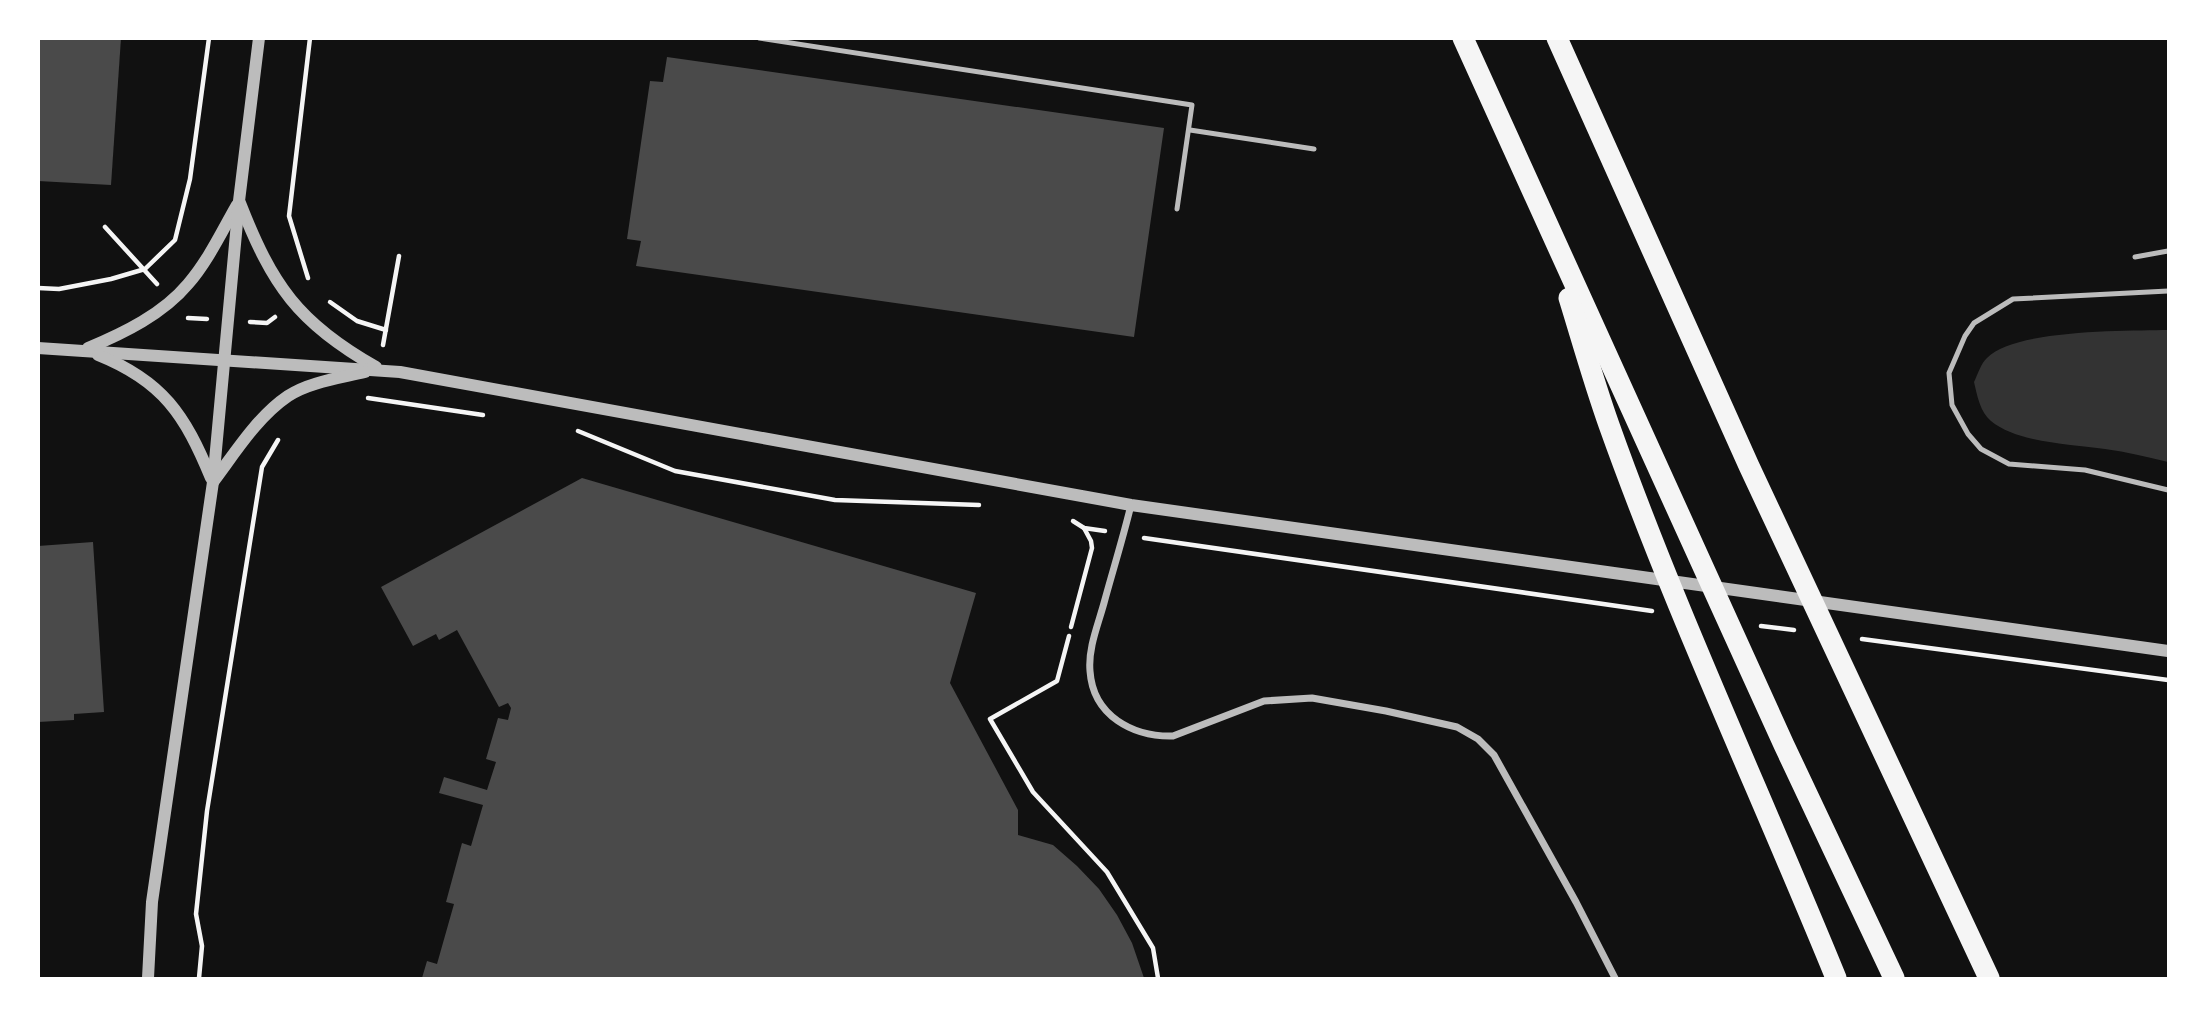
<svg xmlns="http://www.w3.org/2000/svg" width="2207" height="1017" viewBox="0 0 2207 1017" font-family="'Work Sans',sans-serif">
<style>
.water{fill:#333}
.building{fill:#4a4a4a}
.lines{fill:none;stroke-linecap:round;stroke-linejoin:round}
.path{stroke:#f5f5f5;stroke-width:4.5}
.service{stroke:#bcbcbc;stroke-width:5}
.minor{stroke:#bcbcbc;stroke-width:7}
.tertiary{stroke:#bcbcbc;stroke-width:12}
.motorway{stroke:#f5f5f5;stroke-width:21}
</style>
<rect width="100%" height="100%" fill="#111"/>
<path class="water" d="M 2168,330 L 2168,462 C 2147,457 2127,452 2105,449 C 2072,444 2017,443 1991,421 C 1980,412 1977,395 1974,382 C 1978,374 1981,363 1987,358 C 2014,329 2128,331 2168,330 Z"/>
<g class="building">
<polygon points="38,38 121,38 111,185 38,181"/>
<polygon points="667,57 1164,128 1134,337 636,266 641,241 627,239 650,81 663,82"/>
<polygon points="582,478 976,593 950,683 1018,810 1018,835 1053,845 1077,866 1099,889 1117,915 1132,943 1144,978 422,978 427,961 437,964 454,904 446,902 462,843 471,846 483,805 439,793 444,777 487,790 496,762 486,759 498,718 508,720 511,708 508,703 499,707 457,630 439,640 436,634 413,646 381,587"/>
<polygon points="93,542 104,712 74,714 74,720 38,722 38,546"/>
</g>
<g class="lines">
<g class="path">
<polyline points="105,227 157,284"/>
<polyline points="308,278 289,216 310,38"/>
<polyline points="38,288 59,289 111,279 145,269 175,240 190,179 209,38"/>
<polyline points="330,302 357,321 386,330"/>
<polyline points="188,318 207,319"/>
<polyline points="250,322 267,323 275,317"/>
<polyline points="383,345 399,256"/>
<polyline points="368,398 483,415"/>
<polyline points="578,431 675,471 835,500 979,505"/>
<polyline points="1073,521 1084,528 1105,531"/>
<polyline points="1144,538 1652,611"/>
<polyline points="1761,626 1794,630"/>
<polyline points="1071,627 1092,548 1091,541 1084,528"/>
<polyline points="1069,636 1057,681 990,719 1033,792 1107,872 1153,948 1158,978"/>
<polyline points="1862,639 2168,680"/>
<polyline points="199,978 202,946 196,914 207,811 262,467 278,440"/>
</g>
<g class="service">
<polyline points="759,38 1192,105 1177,209"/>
<polyline points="1190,130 1314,149"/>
<polyline points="2135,257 2168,251"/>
<polyline points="2168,291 2013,299 1974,323 1965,336 1949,373 1952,405 1968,434 1981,449 2009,464 2085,470 2168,490"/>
</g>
<path class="minor" d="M 1131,505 C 1123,538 1113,570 1104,603 C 1098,625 1088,648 1090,671 C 1093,716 1133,737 1173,736 L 1264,701 L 1312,698 L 1386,711 L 1457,727 L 1478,739 L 1494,755 L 1576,902 L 1615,978"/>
<g class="tertiary">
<path d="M 240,203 C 272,285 298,323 376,367"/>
<polyline points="38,348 400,372 1131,505 2168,651"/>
<path d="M 88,348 C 124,333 163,314 188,284 C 208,261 222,231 237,205"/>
<path d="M 98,355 C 163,381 185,415 211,478"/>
<path d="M 213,482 C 235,453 257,417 288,396 C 309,382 340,378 365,372"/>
<polyline points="148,978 152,902 213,482 239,201 259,38"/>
</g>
<g class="motorway">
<polyline points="1463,38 1784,745 1894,978"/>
<polyline points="1557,38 1749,466 1989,978"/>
<path d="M 1569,298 C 1582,340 1594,383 1609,425 C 1676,613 1761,794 1836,978"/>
</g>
</g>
<rect width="2207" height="1017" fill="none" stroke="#ffffff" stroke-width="80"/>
</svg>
